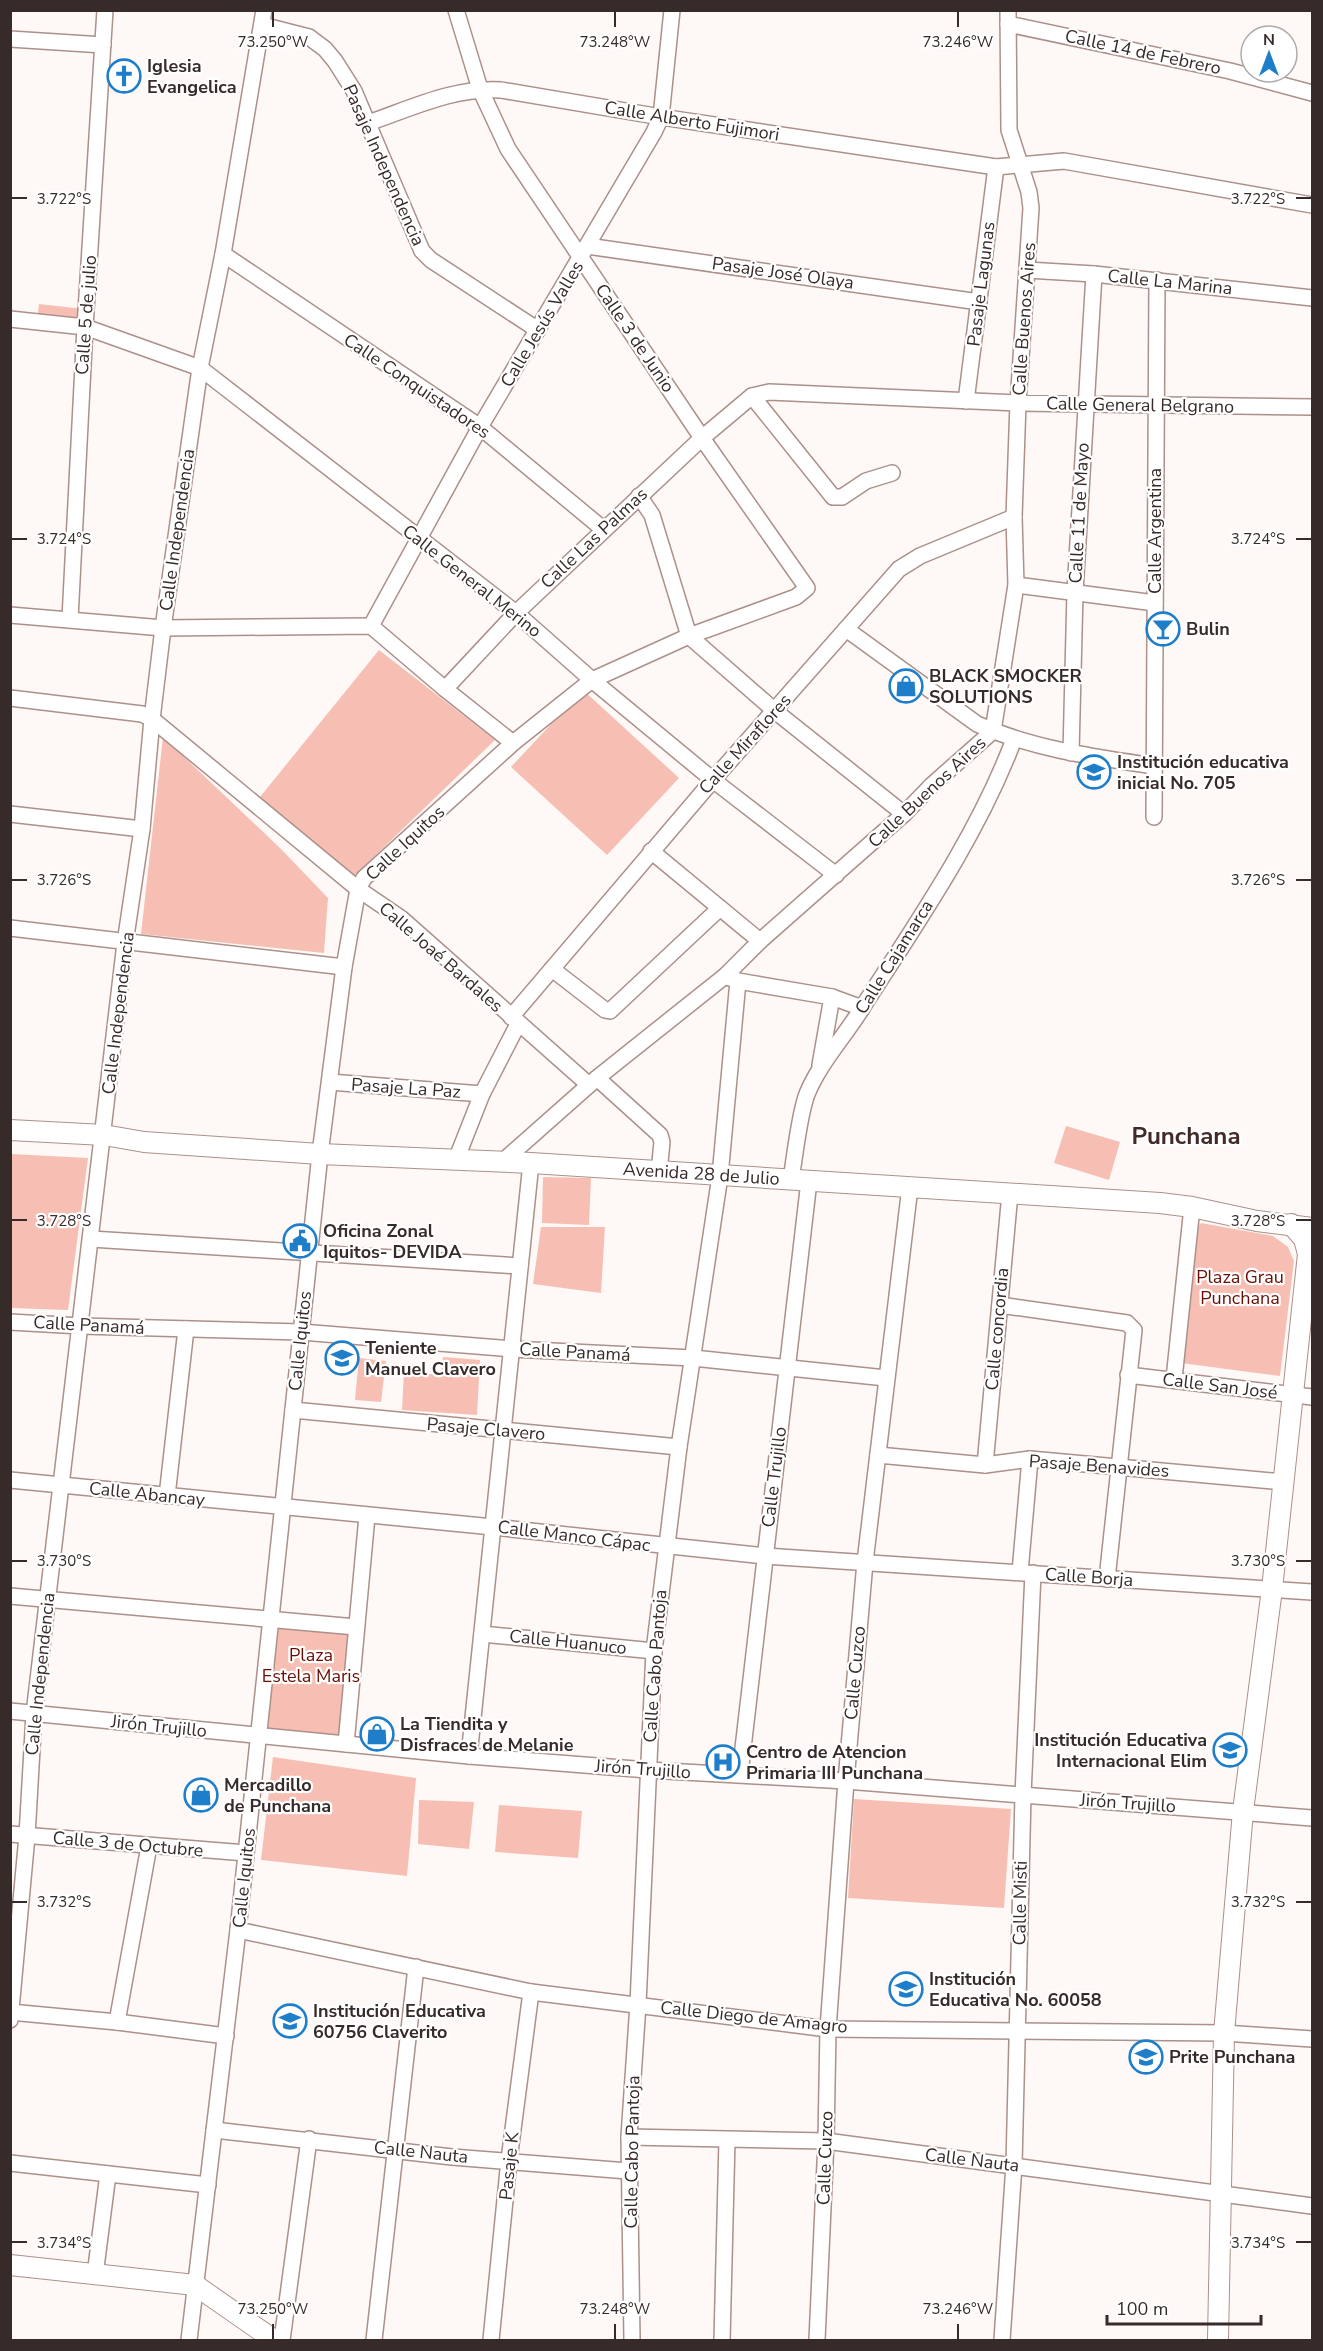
<svg xmlns="http://www.w3.org/2000/svg" width="1323" height="2351" viewBox="0 0 1323 2351" font-family="'Nunito Sans',sans-serif">
<style>
.green{fill:#f7bfb4}
.lines{fill:none;stroke-linecap:round;stroke-linejoin:round}
.minor-casing{stroke:#ac908a;stroke-width:18}
.major-casing{stroke:#ac908a;stroke-width:22}
.minor{stroke:#fff;stroke-width:15}
.major{stroke:#fff;stroke-width:20}
.ticks{fill:none;stroke:#372b29;stroke-width:2}
.labels{text-anchor:middle;dominant-baseline:central;stroke-width:4.5;stroke-linejoin:round;paint-order:stroke}
.street-label{font-size:18px;fill:#372b29;stroke:#fff}
.poi-label{font-size:18px;font-weight:bold;fill:#372b29;stroke:#fff;text-anchor:start}
.park-label{font-size:18px;fill:#6a0e04;stroke:#fff}
.district-label{font-size:24px;font-weight:bold;fill:#422b27;stroke:#fff}
.ticks-label{font-size:15px;text-anchor:middle;fill:#372b29;stroke:#fff;stroke-width:4.5;stroke-linejoin:round;paint-order:stroke}
</style>
<rect width="100%" height="100%" fill="#fef8f6"/>
<g class="green">
<polygon points="39,304 84,309 81,326 37,321"/>
<polygon points="379,650 495,740 354,876 260,797"/>
<polygon points="583,690 679,778 607,855 511,767"/>
<polygon points="163,737 281,849 328,898 324,953 141,934"/>
<polygon points="1066,1126 1120,1142 1109,1180 1054,1163"/>
<polygon points="11,1154 88,1158 68,1310 11,1308"/>
<polygon points="543,1177 591,1178 589,1225 542,1223"/>
<polygon points="1201,1223 1273,1236 1288,1247 1294,1261 1280,1376 1181,1363 1196,1229"/>
<polygon points="541,1227 605,1227 601,1293 533,1284"/>
<polygon points="443,1357 480,1360 477,1415 402,1410 404,1372 441,1375"/>
<polygon points="359,1358 386,1361 381,1402 355,1400"/>
<polygon points="277,1620 354,1622 342,1738 266,1730"/>
<polygon points="273,1757 416,1778 407,1876 261,1860"/>
<polygon points="854,1799 1011,1809 1004,1908 848,1898"/>
<polygon points="419,1800 474,1802 469,1849 418,1844"/>
<polygon points="499,1805 582,1811 578,1858 495,1852"/>
</g>
<g class="lines">
<g class="minor-casing">
<g id="minor">
<polyline points="1008,24 1230,71 1312,93"/>
<polyline points="262,25 309,37 325,49 335,61 354,91 422,251 431,260 538,330"/>
<polyline points="10,39 103,45"/>
<path d="M 368,123 C 412,108 454,87 501,90 L 661,117 L 996,167 L 1064,161 L 1312,205"/>
<polyline points="587,246 979,302"/>
<polyline points="223,254 480,427 603,529"/>
<polyline points="1027,270 1094,274 1312,298"/>
<polyline points="10,319 85,327 200,368 516,613 592,680 713,780 836,875"/>
<polyline points="752,396 833,497 842,497 866,481 892,473"/>
<polyline points="966,401 996,167"/>
<polyline points="639,496 652,515 689,636 775,711 904,814"/>
<polyline points="1016,585 1155,603"/>
<polyline points="10,615 163,628 371,626 445,689 513,743"/>
<polyline points="70,619 85,327 105,10"/>
<polyline points="371,626 480,427 654,132 661,117 672,10"/>
<path d="M 846,629 L 977,724 C 1033,749 1094,757 1154,766"/>
<polyline points="445,689 516,613 702,438 752,396 769,392 1018,403 1312,407"/>
<polyline points="10,698 142,714 152,719 358,889 402,919 589,1085"/>
<polyline points="1071,753 1075,592 1094,274"/>
<polyline points="10,814 142,829"/>
<polyline points="1154,817 1157,280"/>
<polyline points="651,851 760,941"/>
<polyline points="10,928 344,967"/>
<polyline points="552,969 605,1010 610,1011 720,908"/>
<polyline points="738,981 832,997 862,1008"/>
<polyline points="511,1017 713,780 899,569 920,556 1014,517"/>
<polyline points="820,1065 832,997"/>
<polyline points="597,1078 660,1135 662,1142 659,1172"/>
<polyline points="330,1082 482,1094"/>
<polyline points="456,1160 482,1094 518,1024"/>
<polyline points="502,1162 597,1078 725,976 760,941 904,814 932,785 993,731 1016,585 1014,517 1018,403 1031,208 1029,192 1009,130 1008,10"/>
<path d="M 791,1179 C 795,1156 799,1115 807,1094 C 820,1062 846,1035 864,1005 C 918,921 979,833 1014,739"/>
<polyline points="91,1239 520,1266"/>
<polyline points="1000,1305 1127,1323 1134,1330 1107,1579"/>
<polyline points="10,1322 81,1326 301,1332 512,1349 693,1358 886,1378"/>
<polyline points="1128,1375 1312,1397"/>
<polyline points="1174,1379 1192,1207"/>
<polyline points="293,1410 679,1447"/>
<polyline points="878,1455 985,1465 1030,1459 1284,1482"/>
<polyline points="985,1465 1010,1193"/>
<polyline points="10,1480 493,1527 765,1556 1312,1592"/>
<polyline points="167,1496 186,1329"/>
<polyline points="1020,1572 1030,1459"/>
<polyline points="10,1596 356,1627"/>
<polyline points="482,1634 654,1651"/>
<polyline points="10,1711 469,1756 648,1770 846,1781 1312,1818"/>
<polyline points="346,1744 367,1516"/>
<polyline points="469,1756 531,1163"/>
<polyline points="740,1774 809,1181"/>
<polyline points="10,1834 246,1853"/>
<polyline points="238,1930 531,1992 828,2029 1224,2033 1312,2039"/>
<polyline points="10,2012 117,2022 226,2036"/>
<polyline points="10,2020 27,1836 34,1714 125,943 142,829 152,719 163,628 200,368 223,254 264,10"/>
<polyline points="117,2022 149,1846"/>
<polyline points="214,2130 452,2157 628,2171"/>
<polyline points="629,2137 826,2141 1312,2206"/>
<polyline points="10,2163 208,2185"/>
<polyline points="95,2275 108,2174"/>
<polyline points="189,2340 238,1930 320,1154 344,967 358,889 364,878 513,743 592,680 689,636 796,597 807,588 702,438 508,149 480,89 456,10"/>
<polyline points="282,2340 309,2139"/>
<polyline points="374,2340 416,1967"/>
<polyline points="491,2340 509,2160 531,1992"/>
<polyline points="632,2340 629,2137 638,2004 654,1651 679,1447 720,1176 738,981 725,976"/>
<polyline points="722,2340 727,2140"/>
<polyline points="817,2340 826,2141 828,2029 846,1781 865,1562 910,1187"/>
<polyline points="1002,2340 1014,2165 1023,1795 1033,1573"/>
</g>
</g>
<g class="major-casing">
<g id="major">
<path id="s1" d="M 10,1130 L 104,1135 L 144,1142 L 320,1154 L 531,1163 L 1160,1203 L 1192,1207 L 1257,1221 L 1312,1228"/>
<polyline points="10,2265 195,2285 274,2340"/>
<polyline points="1218,2340 1224,2033 1243,1811 1272,1589 1308,1254 1304,1239 1291,1224"/>
</g>
</g>
<use href="#minor" class="minor"/>
<use href="#major" class="major"/>
</g>
<path class="ticks" d="M 273,12 L 273,27M 615,12 L 615,27M 958,12 L 958,27M 12,198 L 27,198M 1296,198 L 1311,198M 12,539 L 27,539M 1296,539 L 1311,539M 12,880 L 27,880M 1296,880 L 1311,880M 12,1220 L 27,1220M 1296,1220 L 1311,1220M 12,1561 L 27,1561M 1296,1561 L 1311,1561M 12,1902 L 27,1902M 1296,1902 L 1311,1902M 12,2242 L 27,2242M 1296,2242 L 1311,2242M 273,2324 L 273,2339M 615,2324 L 615,2339M 958,2324 L 958,2339"/>
<defs>
<g id="church-ring" transform="scale(1.725)"><circle r="9.5" fill="#fff" stroke="#1e7eca" stroke-width="1.5"/><path d="M-1.2-6h2.4v3.5h3.3v2.4h-3.3V6h-2.4V-.1h-3.3v-2.4h3.3Z" fill="#1e7eca"/></g>
<g id="bar-ring" transform="scale(1.725)"><circle r="9.5" fill="#fff" stroke="#1e7eca" stroke-width="1.5"/><path d="M-6-5H6L.8 .8V4.5H3.5V6h-7V4.5H-.8V.8Z" fill="#1e7eca"/></g>
<g id="shop-ring" transform="scale(1.725)"><circle r="9.5" fill="#fff" stroke="#1e7eca" stroke-width="1.5"/><path d="M-5-2.5h2.3a2.7 3.5 0 0 1 5.4 0H5L5.5 6h-11ZM-1.5-2.5h3a1.5 2.3 0 0 0-3 0Z" fill="#1e7eca"/></g>
<g id="school-ring" transform="scale(1.725)"><circle r="9.5" fill="#fff" stroke="#1e7eca" stroke-width="1.5"/><path d="M0-5L7-2L0 1L-7-2ZM-4 1L0 2.5L4 1V4Q0 6-4 4Z" fill="#1e7eca"/></g>
<g id="civic-ring" transform="scale(1.725)"><circle r="9.5" fill="#fff" stroke="#1e7eca" stroke-width="1.5"/><path d="M-.6-6.5H3V-4.5H.6V-3L4-1V1h2V6H-6V1h2V-1L-.6-3ZM-1.2 2.5V6h2.4V2.5Z" fill="#1e7eca"/></g>
<g id="hospital-ring" transform="scale(1.725)"><circle r="9.5" fill="#fff" stroke="#1e7eca" stroke-width="1.5"/><path d="M-5-5h3v3.5h4V-5h3V5h-3V1.5h-4V5h-3Z" fill="#1e7eca"/></g>
</defs>
<g fill-rule="evenodd">
<use href="#church-ring" x="124" y="76"/>
<use href="#bar-ring" x="1163" y="629"/>
<use href="#shop-ring" x="906" y="686"/>
<use href="#school-ring" x="1094" y="772"/>
<use href="#civic-ring" x="300" y="1241"/>
<use href="#school-ring" x="342" y="1358"/>
<use href="#shop-ring" x="377" y="1734"/>
<use href="#school-ring" x="1230" y="1750"/>
<use href="#hospital-ring" x="723" y="1762"/>
<use href="#shop-ring" x="201" y="1795"/>
<use href="#school-ring" x="906" y="1989"/>
<use href="#school-ring" x="290" y="2021"/>
<use href="#school-ring" x="1146" y="2057"/>
</g>
<g class="labels">
<g class="street-label">
<text transform="translate(1143 52) rotate(12)">Calle 14 de Febrero</text>
<text transform="translate(692 121) rotate(9)">Calle Alberto Fujimori</text>
<text transform="translate(384 165) rotate(66)">Pasaje Independencia</text>
<text transform="translate(783 273) rotate(8)">Pasaje José Olaya</text>
<text transform="translate(1170 282) rotate(6)">Calle La Marina</text>
<text transform="translate(981 284) rotate(-83)">Pasaje Lagunas</text>
<text transform="translate(86 315) rotate(-86)">Calle 5 de julio</text>
<text transform="translate(1024 319) rotate(-86)">Calle Buenos Aires</text>
<text transform="translate(542 324) rotate(-59)">Calle Jesús Valles</text>
<text transform="translate(635 338) rotate(56)">Calle 3 de Junio</text>
<text transform="translate(417 386) rotate(34)">Calle Conquistadores</text>
<text transform="translate(1140 405) rotate(1)">Calle General Belgrano</text>
<text transform="translate(1079 513) rotate(-87)">Calle 11 de Mayo</text>
<text transform="translate(177 530) rotate(-82)">Calle Independencia</text>
<text transform="translate(1155 531) rotate(-90)">Calle Argentina</text>
<text transform="translate(594 538) rotate(-43)">Calle Las Palmas</text>
<text transform="translate(472 581) rotate(38)">Calle General Merino</text>
<text transform="translate(745 744) rotate(-48)">Calle Miraflores</text>
<text transform="translate(927 792) rotate(-43)">Calle Buenos Aires</text>
<text transform="translate(405 843) rotate(-43)">Calle Iquitos</text>
<text transform="translate(441 957) rotate(41)">Calle Joaé Bardales</text>
<text transform="translate(894 957) rotate(-58)">Calle Cajamarca</text>
<text transform="translate(118 1013) rotate(-83)">Calle Independencia</text>
<text transform="translate(406 1088) rotate(4)">Pasaje La Paz</text>
<text stroke="none"><textPath href="#s1" startOffset="693">Avenida 28 de Julio</textPath></text>
<text transform="translate(89 1325) rotate(3)">Calle Panamá</text>
<text transform="translate(997 1329) rotate(-85)">Calle concordia</text>
<text transform="translate(300 1341) rotate(-84)">Calle Iquitos</text>
<text transform="translate(575 1352) rotate(3)">Calle Panamá</text>
<text transform="translate(1220 1386) rotate(7)">Calle San José</text>
<text transform="translate(486 1429) rotate(5)">Pasaje Clavero</text>
<text transform="translate(1099 1466) rotate(4)">Pasaje Benavides</text>
<text transform="translate(774 1477) rotate(-83)">Calle Trujillo</text>
<text transform="translate(147 1494) rotate(6)">Calle Abancay</text>
<text transform="translate(574 1536) rotate(7)">Calle Manco Cápac</text>
<text transform="translate(1089 1577) rotate(4)">Calle Borja</text>
<text transform="translate(568 1642) rotate(6)">Calle Huanuco</text>
<text transform="translate(655 1666) rotate(-86)">Calle Cabo Pantoja</text>
<text transform="translate(855 1673) rotate(-85)">Calle Cuzco</text>
<text transform="translate(40 1674) rotate(-84)">Calle Independencia</text>
<text transform="translate(159 1726) rotate(6)">Jirón Trujillo</text>
<text transform="translate(643 1769) rotate(4)">Jirón Trujillo</text>
<text transform="translate(1128 1803) rotate(4)">Jirón Trujillo</text>
<text transform="translate(128 1844) rotate(5)">Calle 3 de Octubre</text>
<text transform="translate(244 1878) rotate(-84)">Calle Iquitos</text>
<text transform="translate(1020 1903) rotate(-89)">Calle Misti</text>
<text transform="translate(754 2017) rotate(6)">Calle Diego de Amagro</text>
<text transform="translate(421 2152) rotate(6)">Calle Nauta</text>
<text transform="translate(632 2152) rotate(-89)">Calle Cabo Pantoja</text>
<text transform="translate(825 2158) rotate(-88)">Calle Cuzco</text>
<text transform="translate(972 2160) rotate(7)">Calle Nauta</text>
<text transform="translate(509 2166) rotate(-84)">Pasaje K</text>
</g>
<g class="poi-label">
<text x="147" y="66">Iglesia<tspan x="147" dy="21">Evangelica</tspan></text>
<text x="1186" y="629">Bulin</text>
<text x="929" y="676">BLACK SMOCKER<tspan x="929" dy="21">SOLUTIONS</tspan></text>
<text x="1117" y="762">Institución educativa<tspan x="1117" dy="21">inicial No. 705</tspan></text>
<text x="323" y="1231">Oficina Zonal<tspan x="323" dy="21">Iquitos- DEVIDA</tspan></text>
<text x="365" y="1348">Teniente<tspan x="365" dy="21">Manuel Clavero</tspan></text>
<text x="400" y="1724">La Tiendita y<tspan x="400" dy="21">Disfraces de Melanie</tspan></text>
<text x="1207" y="1740" text-anchor="end">Institución Educativa<tspan x="1207" dy="21">Internacional Elim</tspan></text>
<text x="746" y="1752">Centro de Atencion<tspan x="746" dy="21">Primaria III Punchana</tspan></text>
<text x="224" y="1785">Mercadillo<tspan x="224" dy="21">de Punchana</tspan></text>
<text x="929" y="1979">Institución<tspan x="929" dy="21">Educativa No. 60058</tspan></text>
<text x="313" y="2011">Institución Educativa<tspan x="313" dy="21">60756 Claverito</tspan></text>
<text x="1169" y="2057">Prite Punchana</text>
</g>
<g class="park-label">
<text x="1240" y="1277">Plaza Grau<tspan x="1240" dy="21">Punchana</tspan></text>
<text x="311" y="1655">Plaza<tspan x="311" dy="21">Estela Maris</tspan></text>
</g>
<g class="district-label">
<text x="1186" y="1136">Punchana</text>
</g>
</g>
<g class="ticks-label">
<text x="273" y="47">73.250°W</text>
<text x="615" y="47">73.248°W</text>
<text x="958" y="47">73.246°W</text>
<text x="64" y="204">3.722°S</text>
<text x="1258" y="204">3.722°S</text>
<text x="64" y="544">3.724°S</text>
<text x="1258" y="544">3.724°S</text>
<text x="64" y="885">3.726°S</text>
<text x="1258" y="885">3.726°S</text>
<text x="64" y="1226">3.728°S</text>
<text x="1258" y="1226">3.728°S</text>
<text x="64" y="1566">3.730°S</text>
<text x="1258" y="1566">3.730°S</text>
<text x="64" y="1907">3.732°S</text>
<text x="1258" y="1907">3.732°S</text>
<text x="64" y="2248">3.734°S</text>
<text x="1258" y="2248">3.734°S</text>
<text x="273" y="2314">73.250°W</text>
<text x="615" y="2314">73.248°W</text>
<text x="958" y="2314">73.246°W</text>
</g>
<rect width="1323" height="2351" fill="none" stroke="#372b29" stroke-width="24"/>
<g transform="translate(1269 54)"><circle r="28" fill="#ffffff" stroke="#afaaa9" stroke-width="1.5"/>
<path d="M0-4.5L10 22L0 15L-10 22Z" fill="#1e7eca"/>
<text y="-9" font-size="16" font-weight="bold" text-anchor="middle" fill="#372b29">N</text>
</g>
<path d="M1107 2315v9h154v-9" fill="none" stroke="#372b29" stroke-width="3"/>
<text x="1116" y="2315" font-size="18" fill="#372b29" stroke="#ffffff" stroke-width="4.5" paint-order="stroke">100 m</text>
</svg>
